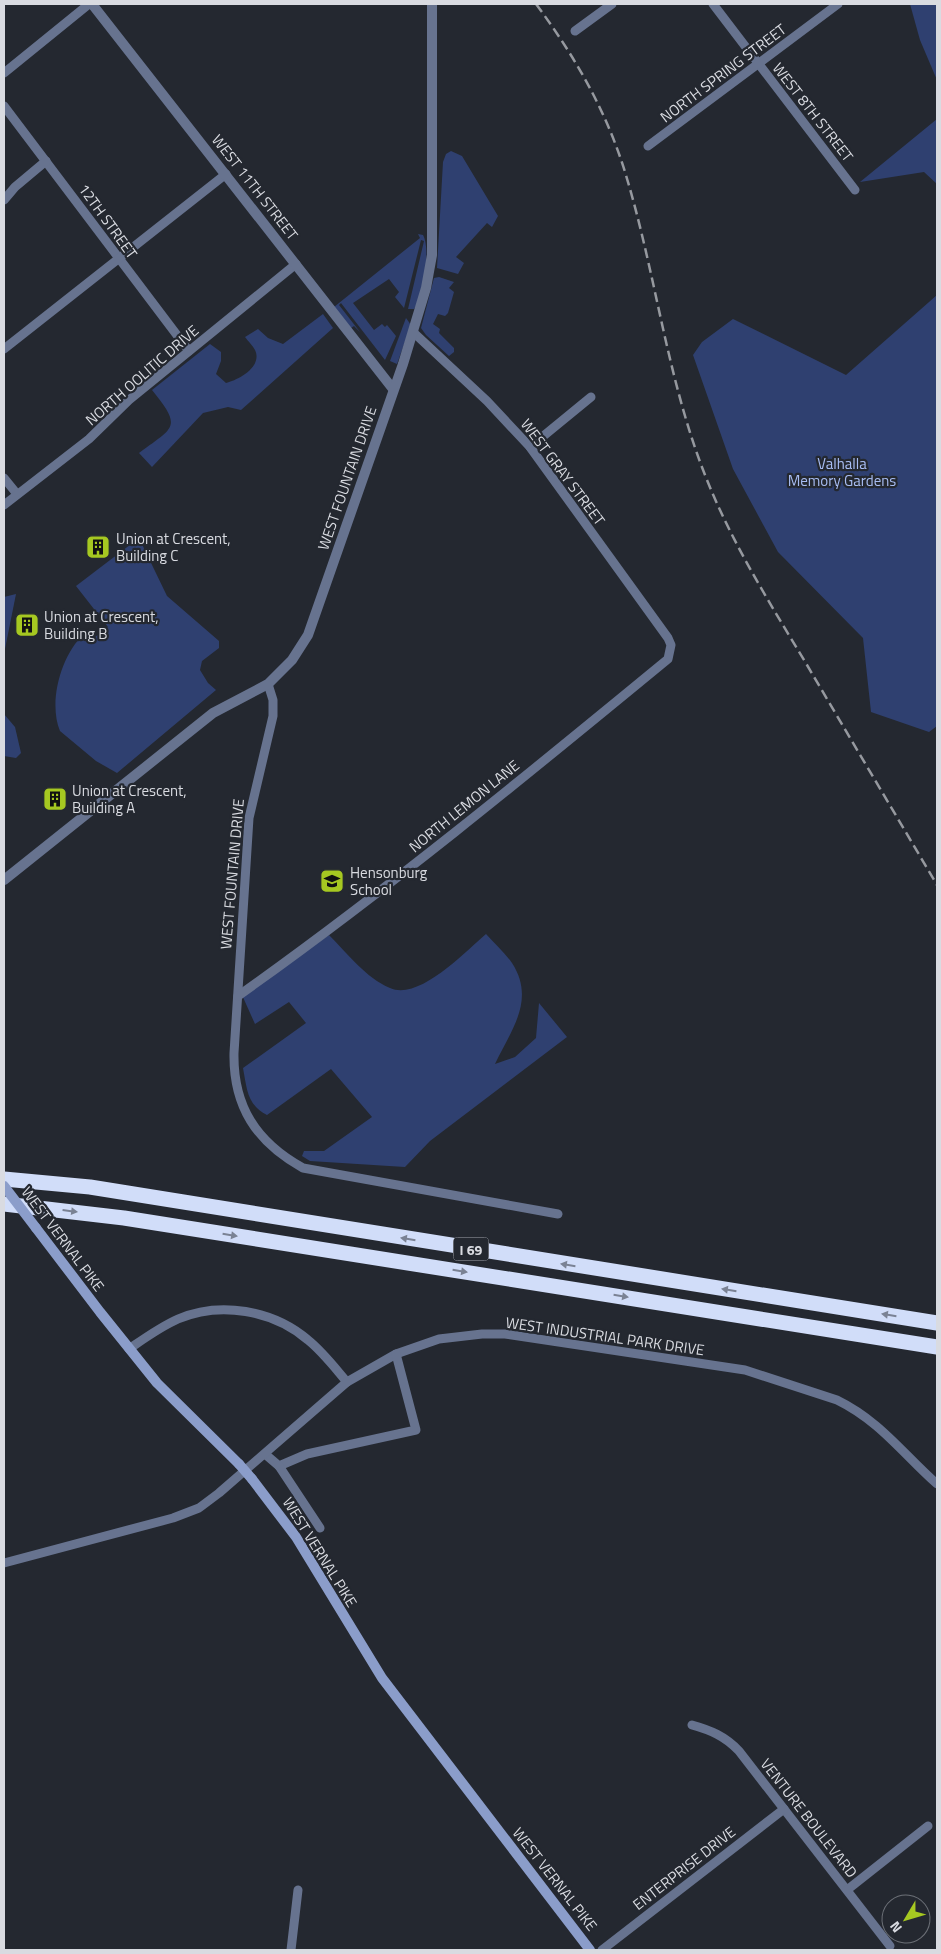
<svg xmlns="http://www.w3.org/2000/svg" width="941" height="1954" viewBox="0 0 941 1954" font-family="'Titillium Web',sans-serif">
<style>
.green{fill:#2f4070}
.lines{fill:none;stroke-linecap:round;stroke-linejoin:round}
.minor{stroke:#67738f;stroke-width:9}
.tertiary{stroke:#67738f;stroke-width:10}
.secondary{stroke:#8b9dca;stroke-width:10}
.motorway{stroke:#d1ddf9;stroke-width:15}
.rail{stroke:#96999f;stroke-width:2.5;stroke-dasharray:10 5;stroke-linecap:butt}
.secondary-bridge{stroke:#8b9dca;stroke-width:10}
.oneway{fill:#7a8294}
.labels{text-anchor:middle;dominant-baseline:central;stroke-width:4.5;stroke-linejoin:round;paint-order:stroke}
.shield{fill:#242830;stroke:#a3a5ac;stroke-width:1}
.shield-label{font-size:14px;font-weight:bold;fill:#d9dbe1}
.street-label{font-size:15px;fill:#d9dbe1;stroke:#242830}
.park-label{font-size:15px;fill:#a8bdf3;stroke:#242830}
.poi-label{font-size:15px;fill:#d9dbe1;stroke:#242830;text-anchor:start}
</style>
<rect width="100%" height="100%" fill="#242830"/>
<g class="green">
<polygon points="910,4 937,4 937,80 920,40"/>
<polygon points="937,119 937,184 924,172 860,182"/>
<polygon points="451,151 462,156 498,216 492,227 487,223 456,257 464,263 458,274 437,268 443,162 446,154"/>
<path d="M 418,234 L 423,235 C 431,249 424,297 414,309 L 408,309 L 424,241 L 421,240 L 404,308 L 395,297 L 399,292 L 389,279 L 353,303 L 374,330 L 382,324 L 385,327 L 387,325 L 396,336 L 385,360 L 341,303 L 339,305 L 360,332 L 354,326 L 351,328 L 334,307 L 420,238 Z"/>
<polygon points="439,277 454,282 449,288 454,292 448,313 445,316 438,314 433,324 440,329 439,333 454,348 454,352 449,356 426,335 421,328 434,278"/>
<polygon points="937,295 937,726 929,732 871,712 863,638 778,552 733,469 693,355 702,342 733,319 846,375"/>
<path d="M 323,314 L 333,328 L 241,410 L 228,407 L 203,413 L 152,467 L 139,453 C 174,427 183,428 152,390 L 210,344 L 221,352 L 221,361 L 216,374 L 226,383 C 238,380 263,367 255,350 C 253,346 248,341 245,337 L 258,329 L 268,338 L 283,344 Z"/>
<polygon points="406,318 411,325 397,364 390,361"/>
<path d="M 139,538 L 167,596 L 219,641 L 219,648 L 202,661 L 200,670 L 208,683 L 216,690 L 117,773 L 96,761 L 60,731 C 48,702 61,655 84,634 L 90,641 L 108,627 L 76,586 Z"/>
<polygon points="16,594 4,654 4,597"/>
<polygon points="4,714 15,727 21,753 16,758 4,756"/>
<path d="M 486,934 C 494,943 505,953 512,963 C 536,1000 511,1030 495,1064 L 515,1057 L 536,1038 L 539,1003 L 567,1037 L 430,1141 L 405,1167 L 310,1161 L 302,1156 L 304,1151 L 324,1151 L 372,1117 L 331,1069 L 267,1115 C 247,1105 247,1089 243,1068 L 306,1023 L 289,1002 L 255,1024 L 242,995 L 329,935 C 347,953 366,978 390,988 C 419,1001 465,952 486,934 Z"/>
</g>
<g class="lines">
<g class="minor">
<polyline points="713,4 855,190"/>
<polyline points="575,31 612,4"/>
<polyline points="4,73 89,4"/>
<polyline points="4,106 189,351"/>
<polyline points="648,146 838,4"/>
<polyline points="4,200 15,187 46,161"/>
<polyline points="4,349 226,174"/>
<polyline points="530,447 591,397"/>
<polyline points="4,478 17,494"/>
<polyline points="4,505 89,439 129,400 296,264"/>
<path d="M 268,684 L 273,700 L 273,716 L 249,818 L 234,1053 C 233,1106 256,1142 303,1168 L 558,1214"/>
<path d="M 238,996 C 386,891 527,775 668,659 L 671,645 L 668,638 L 530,447 L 487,401 L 413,332"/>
<path d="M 129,1349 C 145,1338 160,1327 178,1319 C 220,1301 273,1310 308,1340 C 323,1352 335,1368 347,1382 L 396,1354 L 439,1339 L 482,1334 L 505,1334 L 745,1370 L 837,1400 C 880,1421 903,1454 937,1484"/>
<polyline points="265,1454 279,1466 307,1454 416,1430 396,1354"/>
<polyline points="279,1466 320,1528"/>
<polyline points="4,1563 173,1518 199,1508 219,1493 347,1382"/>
<path d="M 692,1725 C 710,1730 725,1736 739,1751 L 890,1946"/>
<polyline points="847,1890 928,1826"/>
<polyline points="291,1950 298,1890"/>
<polyline points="602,1950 784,1809"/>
</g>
<g class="tertiary">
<polyline points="92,4 393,389"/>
<polyline points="4,880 213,713 268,684 292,660 308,635 403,364 426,288 432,255 432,4"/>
</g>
<g class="secondary">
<polyline points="36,1228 100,1312 157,1383 239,1464"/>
<polyline points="252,1479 296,1537 382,1678 590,1950"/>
</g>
<g class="motorway">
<polyline points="4,1179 90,1187 937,1323"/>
<polyline points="4,1204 124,1218 937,1347"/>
</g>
<path class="rail" d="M 536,4 C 574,55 606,110 625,172 C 656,273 667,381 707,480 C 733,545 771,605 807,665 C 850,738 894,812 937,885"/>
<g class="secondary-bridge">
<polyline points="4,1186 36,1228"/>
<polyline points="239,1464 252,1479"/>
</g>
</g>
<defs><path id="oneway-solid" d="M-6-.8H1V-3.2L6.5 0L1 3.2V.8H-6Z" transform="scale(1.25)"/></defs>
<g class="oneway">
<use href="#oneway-solid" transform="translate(70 1211) rotate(7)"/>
<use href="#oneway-solid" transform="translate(230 1235) rotate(9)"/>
<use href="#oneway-solid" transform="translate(408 1239) rotate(-171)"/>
<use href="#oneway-solid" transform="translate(568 1265) rotate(-171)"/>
<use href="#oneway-solid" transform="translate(460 1271) rotate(9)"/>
<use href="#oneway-solid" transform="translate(729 1290) rotate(-171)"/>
<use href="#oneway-solid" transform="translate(621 1296) rotate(9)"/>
<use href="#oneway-solid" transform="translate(889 1315) rotate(-171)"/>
</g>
<defs>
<g id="building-square" transform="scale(1.25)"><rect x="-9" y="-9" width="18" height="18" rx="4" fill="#a6c821" stroke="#242830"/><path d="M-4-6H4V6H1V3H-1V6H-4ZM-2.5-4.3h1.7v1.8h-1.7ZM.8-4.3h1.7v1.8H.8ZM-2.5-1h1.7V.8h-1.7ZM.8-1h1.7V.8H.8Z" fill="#111"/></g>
<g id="school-square" transform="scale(1.25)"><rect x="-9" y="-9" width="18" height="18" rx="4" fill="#a6c821" stroke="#242830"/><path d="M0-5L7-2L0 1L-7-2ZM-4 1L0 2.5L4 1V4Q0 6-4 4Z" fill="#111"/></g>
</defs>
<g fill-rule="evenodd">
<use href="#building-square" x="98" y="547"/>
<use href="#building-square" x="27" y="625"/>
<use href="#building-square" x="55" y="799"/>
<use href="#school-square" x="332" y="881"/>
</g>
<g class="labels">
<rect class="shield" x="453.5" y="1237.5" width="35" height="23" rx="4"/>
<g class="shield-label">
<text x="471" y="1249">I 69</text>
</g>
<g class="street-label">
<text transform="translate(723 73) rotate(-37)">NORTH SPRING STREET</text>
<text transform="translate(813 112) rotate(52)">WEST 8TH STREET</text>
<text transform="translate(255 187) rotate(52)">WEST 11TH STREET</text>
<text transform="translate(108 221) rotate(54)">12TH STREET</text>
<text transform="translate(142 375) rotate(-41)">NORTH OOLITIC DRIVE</text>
<text transform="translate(563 472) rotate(53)">WEST GRAY STREET</text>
<text transform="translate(347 478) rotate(-71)">WEST FOUNTAIN DRIVE</text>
<text transform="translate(464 806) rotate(-39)">NORTH LEMON LANE</text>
<text transform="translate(232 874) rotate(-85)">WEST FOUNTAIN DRIVE</text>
<text transform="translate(63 1239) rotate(53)">WEST VERNAL PIKE</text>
<text transform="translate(605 1336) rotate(8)">WEST INDUSTRIAL PARK DRIVE</text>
<text transform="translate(320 1552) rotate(58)">WEST VERNAL PIKE</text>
<text transform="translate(809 1818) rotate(52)">VENTURE BOULEVARD</text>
<text transform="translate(684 1868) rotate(-38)">ENTERPRISE DRIVE</text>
<text transform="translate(555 1879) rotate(52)">WEST VERNAL PIKE</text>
</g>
<g class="park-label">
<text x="842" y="463">Valhalla<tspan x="842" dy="17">Memory Gardens</tspan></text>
</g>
<g class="poi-label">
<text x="116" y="538">Union at Crescent,<tspan x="116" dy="17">Building C</tspan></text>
<text x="44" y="616">Union at Crescent,<tspan x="44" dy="17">Building B</tspan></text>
<text x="72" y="790">Union at Crescent,<tspan x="72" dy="17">Building A</tspan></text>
<text x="350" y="872">Hensonburg<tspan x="350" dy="17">School</tspan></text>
</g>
</g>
<rect width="941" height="1954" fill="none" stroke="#d9dbe1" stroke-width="10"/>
<g transform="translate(906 1919) rotate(232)"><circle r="24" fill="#242830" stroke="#6c7077"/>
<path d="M0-4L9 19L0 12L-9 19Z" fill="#a6c821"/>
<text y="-8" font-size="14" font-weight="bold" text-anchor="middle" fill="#d9dbe1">N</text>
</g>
</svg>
